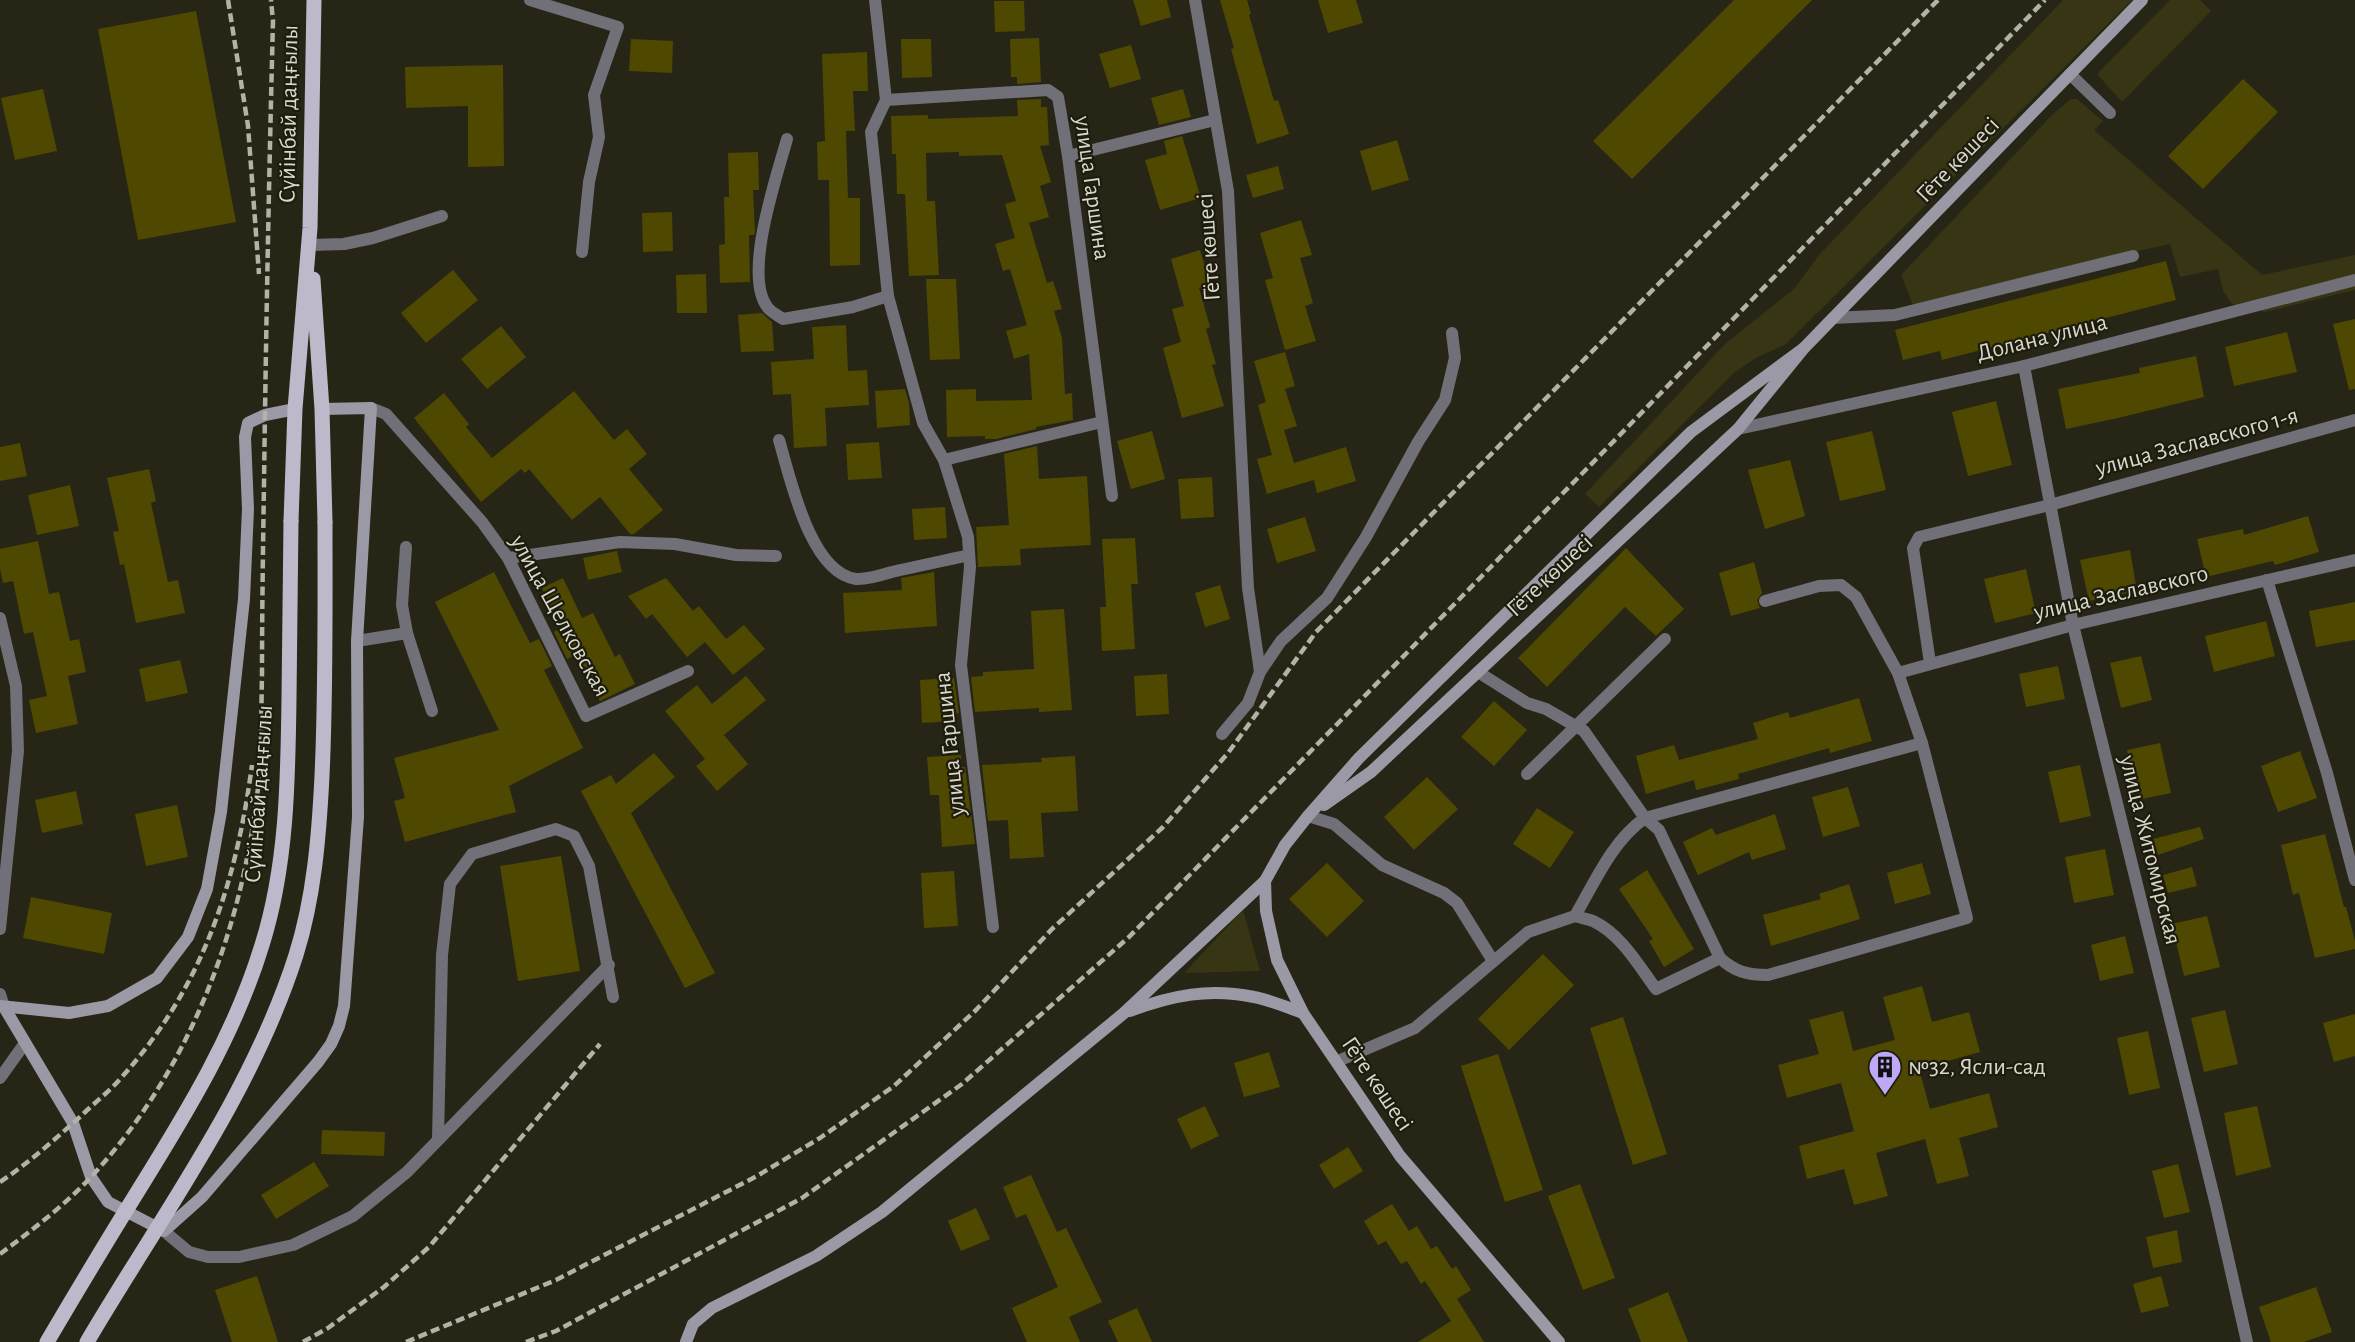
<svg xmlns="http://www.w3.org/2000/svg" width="2355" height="1342" viewBox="0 0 2355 1342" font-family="'Alegreya Sans',sans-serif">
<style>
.green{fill:#373513}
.building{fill:#4e4801}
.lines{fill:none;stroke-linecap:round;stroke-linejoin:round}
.lane{stroke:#716f77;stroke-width:12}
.street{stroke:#716f77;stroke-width:12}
.secondary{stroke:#9c99a6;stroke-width:12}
.primary{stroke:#bdb9ca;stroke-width:15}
.rail{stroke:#b2b2a6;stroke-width:4.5;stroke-dasharray:9 4.5;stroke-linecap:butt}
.primary-bridge{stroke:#bdb9ca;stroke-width:15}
.labels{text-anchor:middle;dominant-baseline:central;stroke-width:4.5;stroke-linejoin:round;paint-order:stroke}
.street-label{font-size:24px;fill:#d8d8cd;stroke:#1e1c0d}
.poi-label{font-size:24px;fill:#d8d8cd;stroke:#1e1c0d;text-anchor:start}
</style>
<rect width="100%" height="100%" fill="#272616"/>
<g class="green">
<polygon points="2063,0 2132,0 1786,344 1756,358 1734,373 1599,507 1585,494 1726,343 1794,289 1819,255"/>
<polygon points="2170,0 2200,0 2211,11 2122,102 2097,74"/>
<polygon points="2071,99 2077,99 2103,121 2094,130 2262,275 2355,255 2355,290 2265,312 2232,304 2223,291 2218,269 2180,277 2170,244 2064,267 1913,305 1901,275 2051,116"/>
<polygon points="1243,910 1260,971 1184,973"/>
</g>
<g class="building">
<polygon points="1133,0 1167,0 1171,17 1141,26"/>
<polygon points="1220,0 1247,0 1251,14 1249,15 1274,101 1278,100 1289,134 1257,144 1231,49 1234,48"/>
<polygon points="1318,0 1356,0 1363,23 1328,33"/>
<polygon points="1734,0 1812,0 1632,179 1593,141"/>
<polygon points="994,1 1024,1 1025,31 995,32"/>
<polygon points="196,11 236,222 138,240 98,29"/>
<polygon points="1039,38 1041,82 1017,84 1017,77 1011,77 1010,39"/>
<polygon points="631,39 673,41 672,73 629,71"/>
<polygon points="901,39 931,39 932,77 902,78"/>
<polygon points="1131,45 1141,79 1110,88 1099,54"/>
<polygon points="867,52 868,91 853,91 855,131 846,131 848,198 860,198 860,265 830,266 829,180 818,180 817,142 825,141 822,54"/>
<polygon points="503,65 504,166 468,167 468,106 406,108 405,67"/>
<polygon points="2243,79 2278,112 2203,189 2168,156"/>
<polygon points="43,89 57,151 15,160 1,98"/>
<polygon points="1183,89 1191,117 1159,125 1151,98"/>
<polygon points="1041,99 1041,107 1047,107 1049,145 1040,146 1051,182 1040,186 1049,217 1029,223 1047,283 1053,281 1062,309 1054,311 1062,338 1065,394 1072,393 1073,420 1036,427 1036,429 996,439 985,439 985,436 947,437 946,390 976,389 976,401 1032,400 1029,354 1014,359 1006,331 1027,325 1010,269 1003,271 995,244 1015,238 1005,204 1016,201 1002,155 959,156 959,152 926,153 927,201 935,201 939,275 909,276 905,194 897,194 896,154 892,154 891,116 928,115 928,119 1018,116 1017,100"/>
<polygon points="1182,136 1201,198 1160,210 1145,160 1167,154 1164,141"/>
<polygon points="1397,140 1409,180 1372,191 1360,151"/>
<polygon points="758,152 759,190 753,190 755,232 754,235 749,235 750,282 720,283 719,245 725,244 724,197 729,197 728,153"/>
<polygon points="1278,166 1284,189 1253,198 1246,175"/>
<polygon points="672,212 673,251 643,252 642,213"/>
<polygon points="1301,220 1312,255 1300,258 1313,303 1305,306 1316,341 1285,350 1265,280 1273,278 1260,233"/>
<polygon points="1200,250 1210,284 1199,288 1210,327 1206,329 1216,364 1212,365 1224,406 1182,418 1163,348 1181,342 1172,309 1184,306 1171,259"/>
<polygon points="2166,261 2176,300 1942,360 1940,351 1903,360 1895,330"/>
<polygon points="453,270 478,300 426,343 401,313"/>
<polygon points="706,274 707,313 677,313 676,275"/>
<polygon points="926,279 956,279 960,359 930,360"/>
<polygon points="762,313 772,322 774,351 741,352 738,315"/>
<polygon points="2355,319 2355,389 2349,390 2333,324"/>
<polygon points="846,325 848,371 867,370 869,405 825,408 827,446 794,448 791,394 773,395 771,362 814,359 812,327"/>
<polygon points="501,326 526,357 487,389 461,359"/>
<polygon points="2287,332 2297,372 2234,386 2225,347"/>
<polygon points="1285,352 1295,386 1285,389 1297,426 1284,430 1294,463 1346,447 1356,481 1317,493 1314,480 1267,494 1257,459 1272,455 1258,405 1266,402 1254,361"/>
<polygon points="2196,356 2204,397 2118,418 2066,429 2058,389 2140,373 2139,368"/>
<polygon points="905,389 909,403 910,425 877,428 875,391"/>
<polygon points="574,391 614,440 627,429 647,454 629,469 663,510 634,534 630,534 600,497 572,520 529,469 525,473 521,469 481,502 414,418 444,393 469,424 466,427 492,458"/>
<polygon points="1996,401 2012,465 1968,476 1952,412"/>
<polygon points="1152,431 1165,479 1131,489 1117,441"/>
<polygon points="1872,431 1886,490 1840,501 1826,442"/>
<polygon points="879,442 882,478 848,480 846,444"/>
<polygon points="20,443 27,476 0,481 0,447"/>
<polygon points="1037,446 1039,479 1087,476 1091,545 1020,549 1021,565 978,567 976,527 1009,525 1004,454"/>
<polygon points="1790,460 1805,516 1765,529 1748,470"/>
<polygon points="149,469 156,501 151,503 168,582 178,580 185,613 136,623 124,564 120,565 113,532 119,531 107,478"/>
<polygon points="1212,477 1214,517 1181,519 1178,479"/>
<polygon points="70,485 79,526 37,535 28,495"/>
<polygon points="945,507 947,538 914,540 912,509"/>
<polygon points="2308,516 2319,552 2275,565 2273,561 2206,577 2197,539 2243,529 2244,535"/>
<polygon points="1305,517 1316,551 1277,563 1267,529"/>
<polygon points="1135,538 1138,584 1131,584 1135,649 1102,651 1100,607 1106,607 1102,539"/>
<polygon points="38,541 49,594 59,592 70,641 79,639 86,672 68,676 78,724 36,733 29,700 47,696 33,632 24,634 13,581 3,583 0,569 0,549"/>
<polygon points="1626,548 1684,609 1656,636 1625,607 1547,687 1518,658"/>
<polygon points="2130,550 2137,591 2089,601 2080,560"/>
<polygon points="617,551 622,572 588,580 583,558"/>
<polygon points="1754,562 1762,593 1757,600 1760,608 1731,616 1719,573"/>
<polygon points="2026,569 2036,613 1995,623 1984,579"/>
<polygon points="494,572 530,643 539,639 552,666 544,670 583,748 509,786 516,812 405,842 394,801 405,798 394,758 499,730 435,602"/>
<polygon points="934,572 937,626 845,633 843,593 902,590 901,578"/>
<polygon points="563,578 582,618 593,613 615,657 620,654 635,684 600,701 576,655 567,659 554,632 560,628 542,588"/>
<polygon points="666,578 693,611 699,606 726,639 744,625 765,649 733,675 705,642 687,657 652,614 646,619 628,596"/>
<polygon points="1220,585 1230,619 1205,627 1195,593"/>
<polygon points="2355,602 2355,640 2316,647 2309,611"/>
<polygon points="1064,609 1072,710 1039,712 1039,708 975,712 971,677 983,676 983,672 1034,669 1031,611"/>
<polygon points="2266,621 2275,656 2214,672 2205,636"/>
<polygon points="2141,656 2152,700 2121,708 2110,663"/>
<polygon points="180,660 188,693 146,702 139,669"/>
<polygon points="2058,666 2065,699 2026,707 2019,674"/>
<polygon points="1167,674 1169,714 1136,716 1134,676"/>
<polygon points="746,676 766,700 724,735 748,764 717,791 696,766 705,759 665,711 697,685 712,704"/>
<polygon points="954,678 959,713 955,714 956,721 922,723 920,680"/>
<polygon points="1859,698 1872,741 1830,753 1829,748 1738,774 1739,779 1696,790 1694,780 1646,794 1636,756 1674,745 1679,760 1758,739 1753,723 1788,712 1790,718"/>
<polygon points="1494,701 1527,730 1494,766 1461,737"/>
<polygon points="2160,743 2171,793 2137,800 2127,750"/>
<polygon points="2300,751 2317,798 2278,812 2261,766"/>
<polygon points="654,753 675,777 631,813 715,973 685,988 581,791 611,775 616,784"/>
<polygon points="961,755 961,767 965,767 975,844 942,847 939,795 930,795 927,757"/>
<polygon points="1075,756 1078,811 1041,813 1044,857 1010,859 1008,820 988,821 982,765 1042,762 1041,758"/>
<polygon points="2080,765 2091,816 2060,823 2048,772"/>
<polygon points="1427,777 1458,809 1414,850 1384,817"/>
<polygon points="1848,787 1860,826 1823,837 1812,797"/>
<polygon points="76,791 83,824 42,833 35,800"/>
<polygon points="177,805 188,857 146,866 135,814"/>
<polygon points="1537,808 1574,832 1550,868 1513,844"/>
<polygon points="1775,814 1786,849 1752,860 1749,852 1698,875 1683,842 1712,828 1716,835"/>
<polygon points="2200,827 2204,839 2158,855 2153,839"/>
<polygon points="2325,834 2344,907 2346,907 2355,941 2355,949 2315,958 2299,893 2293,895 2281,845"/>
<polygon points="2105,849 2114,895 2074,903 2065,857"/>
<polygon points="561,856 580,971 518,981 500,866"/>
<polygon points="1327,863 1364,901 1327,937 1289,899"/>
<polygon points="1922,863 1931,894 1895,904 1887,873"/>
<polygon points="2192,867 2197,886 2168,893 2163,875"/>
<polygon points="1647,870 1694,949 1664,967 1649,941 1653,939 1619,889"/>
<polygon points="954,871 958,926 924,928 921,873"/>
<polygon points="1849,884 1860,919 1771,946 1763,915 1821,899 1819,894"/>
<polygon points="31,897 112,913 104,954 23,938"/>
<polygon points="2207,916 2220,967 2184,976 2172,924"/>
<polygon points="2125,936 2134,973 2100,981 2091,945"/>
<polygon points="1543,954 1574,985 1509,1050 1478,1019"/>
<polygon points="1922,986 1932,1022 1969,1012 1980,1052 1919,1069 1930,1109 1989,1093 1998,1127 1959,1138 1969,1176 1937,1184 1925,1139 1876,1153 1888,1196 1854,1205 1844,1169 1807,1179 1799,1146 1854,1131 1841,1083 1787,1098 1778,1065 1819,1054 1809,1020 1843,1011 1853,1051 1895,1040 1883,997"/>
<polygon points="2225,1010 2238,1064 2204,1072 2191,1018"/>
<polygon points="2355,1014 2355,1056 2334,1062 2323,1023"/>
<polygon points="1623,1017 1667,1154 1633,1165 1590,1028"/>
<polygon points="2148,1031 2160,1088 2129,1095 2117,1038"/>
<polygon points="1269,1052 1280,1087 1244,1097 1234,1063"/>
<polygon points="1498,1054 1543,1190 1505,1202 1461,1066"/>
<polygon points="1205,1106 1219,1136 1191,1149 1177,1119"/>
<polygon points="2257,1106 2271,1167 2236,1176 2224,1113"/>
<polygon points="322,1130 385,1132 384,1156 321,1154"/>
<polygon points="1348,1147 1363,1171 1334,1189 1319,1165"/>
<polygon points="314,1162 329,1186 276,1219 261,1195"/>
<polygon points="2178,1164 2190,1212 2164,1218 2152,1171"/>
<polygon points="1031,1175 1057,1232 1066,1228 1102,1302 1069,1317 1080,1342 1027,1342 1012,1308 1058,1287 1026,1214 1016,1218 1003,1187"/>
<polygon points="1580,1184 1615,1278 1583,1290 1548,1196"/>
<polygon points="1392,1204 1409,1231 1417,1226 1431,1249 1437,1246 1452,1269 1456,1266 1471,1290 1457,1299 1484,1342 1418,1342 1451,1321 1425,1281 1421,1284 1407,1261 1401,1264 1386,1241 1378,1245 1364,1221"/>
<polygon points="976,1208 990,1239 961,1251 948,1221"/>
<polygon points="2177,1230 2182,1262 2153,1268 2146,1237"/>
<polygon points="257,1276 278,1342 232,1342 215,1290"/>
<polygon points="2161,1276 2169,1306 2141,1313 2133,1284"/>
<polygon points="2316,1287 2332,1332 2304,1342 2271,1342 2259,1307"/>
<polygon points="1668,1292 1688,1342 1641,1342 1628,1309"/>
<polygon points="1137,1308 1152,1342 1118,1342 1108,1321"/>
</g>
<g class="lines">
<g class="lane">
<polyline points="530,0 618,27 594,95 599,137 589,182 582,252"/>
<polyline points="2070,74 2110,113"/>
<polyline points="311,245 344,244 373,238 442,216"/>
<polyline points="1833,318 1895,315 2133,256"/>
<polyline points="406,547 402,605 407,633 432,711"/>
<polyline points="508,558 620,542 675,544 736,555 776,556"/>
<polyline points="357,641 407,633"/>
<polyline points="438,1140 442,955 450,884 472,854 556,829 574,836 589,866 613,997"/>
<polyline points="164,1231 189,1252 208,1257 239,1257 293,1245 353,1216 407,1172 609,965"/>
</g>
<g class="street">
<polyline points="875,0 886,100 871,132 888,296 923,423 944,460 968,537 970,567 961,665 993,927"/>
<polyline points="1195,0 1228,191 1248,588 1260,672"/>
<polyline points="886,100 1048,90 1058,97 1068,156 1112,496"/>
<path d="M 787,139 C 777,176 742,276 768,308 C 771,312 779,316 783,319 L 853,307 L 888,296"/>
<polyline points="1068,156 1215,120"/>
<polyline points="2024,366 2073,625 2216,1205 2247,1342"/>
<polyline points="371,408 386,414 482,522 508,558 586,716 688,671"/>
<polyline points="1738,429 2024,366 2355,280"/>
<path d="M 779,440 C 790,477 810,573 856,579 C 867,580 882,575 892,572 C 918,566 943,561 969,555"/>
<polyline points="944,460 1102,422"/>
<polyline points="2267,580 2327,773 2355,880"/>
<polyline points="0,618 16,686 18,751 0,929"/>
<polyline points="1930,663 1913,548 1919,537 2050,505 2355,420"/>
<path d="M 1478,672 L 1527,703 L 1546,709 L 1584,731 L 1645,818 L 1659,830 L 1720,958 C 1735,972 1748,975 1768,975 L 1967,918 L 1922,743 L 1898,673 L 1856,597 L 1841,585 L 1819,586 L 1765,601"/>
<polyline points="1898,673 2073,625 2355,560"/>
<polyline points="1222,734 1248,703 1260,672 1281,641 1327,598 1366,537 1418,442 1445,400 1455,358 1452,333"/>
<polyline points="1527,774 1665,639"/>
<polyline points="1308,816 1334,824 1382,865 1444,893 1457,903 1493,961"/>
<path d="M 1575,916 C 1581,918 1588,919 1593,921 C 1621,934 1639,966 1656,989 L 1720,958"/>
<polyline points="0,994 4,1007"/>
<path d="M 1338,1061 L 1415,1028 L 1528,932 L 1575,916 C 1595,882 1612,841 1645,818 L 1922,743"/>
<polyline points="0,1078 25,1043"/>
</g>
<g class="secondary">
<polyline points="1324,805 1371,772 1738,429 1804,348 2142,0"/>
<polyline points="0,1006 69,1013 108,1006 157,978 188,937 207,889 221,812 244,599 248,509 245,437 248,423 265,415 295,409"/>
<polyline points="4,1007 73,1123 91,1177 108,1202 164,1231 202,1197 318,1062 331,1044 339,1026 344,1006 358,817 357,641 371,408 322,409"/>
<path d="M 1130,1011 C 1173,995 1209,988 1254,997 C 1271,1000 1288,1008 1303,1013"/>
<polyline points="686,1342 693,1324 712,1308 816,1256 882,1212 1124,1013 1265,881"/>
<polyline points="1559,1342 1400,1156 1303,1013 1277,960 1266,911 1265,881 1285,845 1308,816 1359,758 1691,432 1804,348"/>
</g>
<g class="primary">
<polyline points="313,279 322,409 325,522"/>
<polyline points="291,521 295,409 310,228 314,0"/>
</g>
<g class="rail">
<polyline points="228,0 248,126 259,274"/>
<path d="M 0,1182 C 29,1163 55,1139 81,1116 C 94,1103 109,1092 121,1078 C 203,987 236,884 252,765"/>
<path d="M 0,1254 C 32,1230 64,1206 91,1177 C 189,1071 242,931 258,788 C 262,752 261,713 262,676 C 262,612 263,548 264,484 C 266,330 269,175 273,21 L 271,0"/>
<polyline points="303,1342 328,1328 384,1287 429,1247 600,1044"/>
<polyline points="406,1342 556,1280 757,1176 820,1138 894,1086 976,1010 1052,929 1163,827 1228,753 1316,632 1938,0"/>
<polyline points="526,1342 556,1331 802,1198 962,1084 1129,937 2045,0"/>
</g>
<g class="primary-bridge">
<path d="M 47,1342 C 77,1291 107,1241 138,1191 C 187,1112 235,1034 262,945 C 287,866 288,780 289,698 C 290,639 290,580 291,521"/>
<path d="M 87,1342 C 161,1216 251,1096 296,955 C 314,898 319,836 322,776 C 326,691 325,606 325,522"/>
</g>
</g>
<defs>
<g id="building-pin" transform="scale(1.725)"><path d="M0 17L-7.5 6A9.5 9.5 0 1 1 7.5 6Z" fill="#bda9f5" stroke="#1e1c0d"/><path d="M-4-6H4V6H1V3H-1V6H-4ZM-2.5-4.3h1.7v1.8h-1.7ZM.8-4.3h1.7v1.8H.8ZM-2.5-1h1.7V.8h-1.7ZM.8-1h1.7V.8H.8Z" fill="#111"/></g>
</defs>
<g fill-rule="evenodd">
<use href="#building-pin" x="1885" y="1067"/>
</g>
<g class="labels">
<g class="street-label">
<text transform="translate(289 114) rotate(-89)">Сүйінбай даңғылы</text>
<text transform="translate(1958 160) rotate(-46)">Гёте көшесі</text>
<text transform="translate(1092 188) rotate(82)">улица Гаршина</text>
<text transform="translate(1209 247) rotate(-94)">Гёте көшесі</text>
<text transform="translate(2042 338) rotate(-14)">Долана улица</text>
<text transform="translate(2197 442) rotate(-15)">улица Заславского 1-я</text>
<text transform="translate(1550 576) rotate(-43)">Гёте көшесі</text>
<text transform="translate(2121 593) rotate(-13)">улица Заславского</text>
<text transform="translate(560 616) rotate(61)">улица Щелковская</text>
<text transform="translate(950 744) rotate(-96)">улица Гаршина</text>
<text transform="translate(259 794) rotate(-86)">Сүйінбай даңғылы</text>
<text transform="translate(2150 850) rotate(76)">улица Житомирская</text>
<text transform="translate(1377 1084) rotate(56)">Гёте көшесі</text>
</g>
<g class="poi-label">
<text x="1908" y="1067">№32, Ясли-сад</text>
</g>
</g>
</svg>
